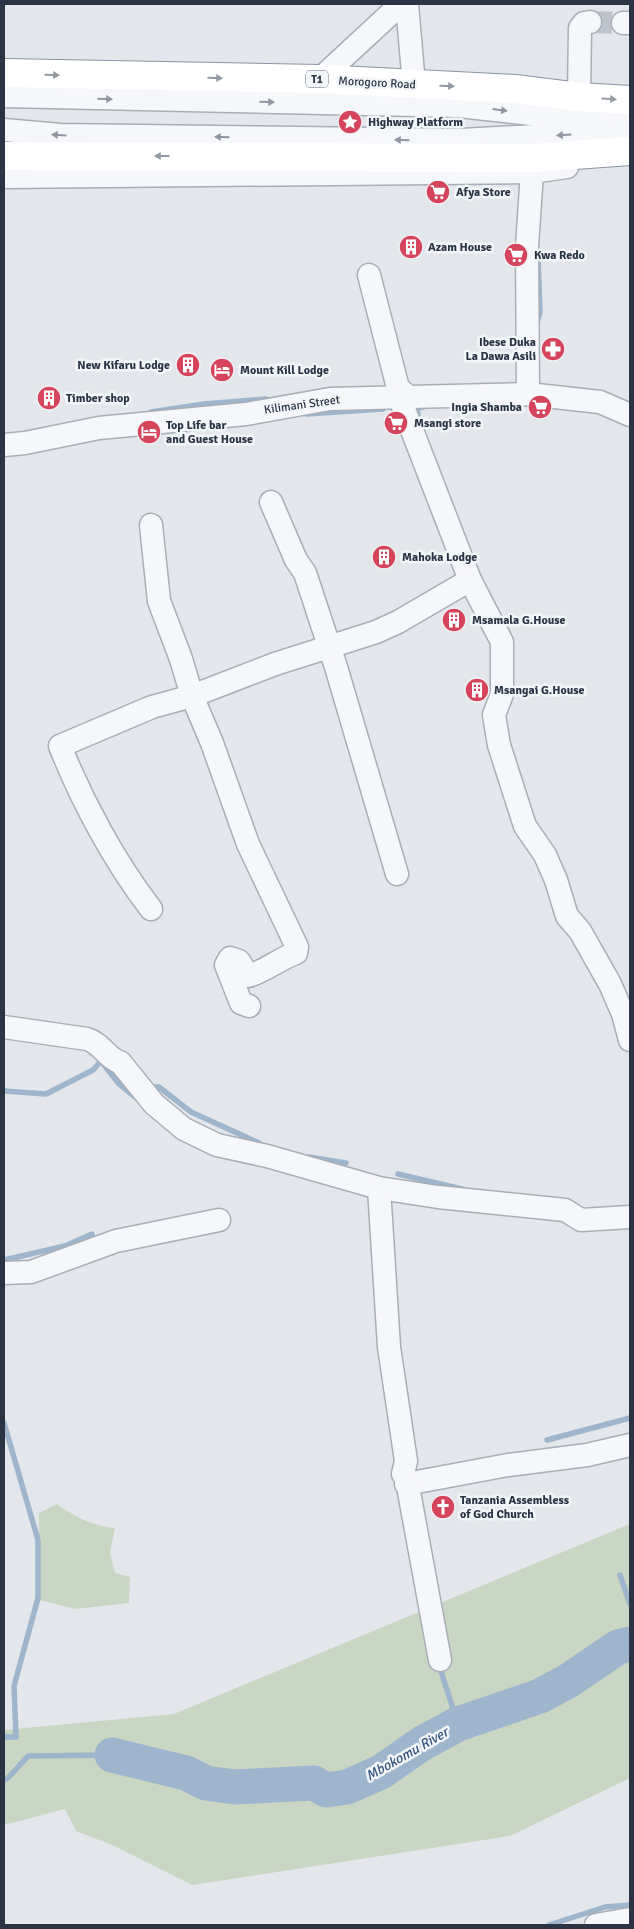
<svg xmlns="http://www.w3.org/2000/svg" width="634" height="1929" viewBox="0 0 634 1929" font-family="Signika,sans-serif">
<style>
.green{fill:#c9d6c4}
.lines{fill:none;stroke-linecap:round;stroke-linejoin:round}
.stream{stroke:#9db5cd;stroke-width:5.5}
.river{stroke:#9db5cd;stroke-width:35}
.minor-tunnel{stroke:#bec3cb;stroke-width:22;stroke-dasharray:22 11;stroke-linecap:butt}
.minor-casing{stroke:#a8aeb7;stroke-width:25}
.highway-casing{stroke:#8a94a3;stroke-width:30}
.minor{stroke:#f6f7fa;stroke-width:22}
.highway{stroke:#fff;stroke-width:28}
.oneway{fill:#949aa2}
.oneway2{fill:#9096a0}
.labels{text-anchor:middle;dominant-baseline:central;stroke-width:5;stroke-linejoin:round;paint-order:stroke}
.shield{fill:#f3f6f9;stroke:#666e7b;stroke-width:1}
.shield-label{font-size:11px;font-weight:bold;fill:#2a3445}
.street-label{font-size:12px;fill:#2a3445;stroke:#f3f6f9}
.poi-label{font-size:12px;font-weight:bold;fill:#2a3445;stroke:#f3f6f9;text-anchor:start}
.water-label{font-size:14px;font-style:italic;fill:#32537b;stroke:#f3f6f9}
</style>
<rect width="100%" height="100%" fill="#e3e7ec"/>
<g class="green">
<path d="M 57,1504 C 73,1516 95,1527 115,1528 L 110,1553 L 115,1573 L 130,1577 L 129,1603 L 76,1609 L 39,1600 L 39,1513 Z"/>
<polygon points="630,1524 630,1778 510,1836 192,1885 112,1845 76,1831 65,1809 4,1825 4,1730 174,1714"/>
</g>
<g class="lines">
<g class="stream">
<polyline points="537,323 540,312 538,258"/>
<polyline points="151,412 204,404 266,399"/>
<polyline points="307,414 383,409"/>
<polyline points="419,423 417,408 423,407"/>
<polyline points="148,1087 159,1087 191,1112 259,1143"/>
<polyline points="4,1091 46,1094 93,1070 101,1061 119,1084 136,1098"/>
<polyline points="309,1157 346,1163"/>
<polyline points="398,1174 462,1189"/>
<polyline points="4,1260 65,1246 92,1234"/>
<polyline points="4,1423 38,1540 38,1598 14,1686 16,1737 4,1737"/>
<polyline points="547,1440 630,1418"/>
<polyline points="620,1575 630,1604"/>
<polyline points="439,1665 458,1724"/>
<polyline points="4,1780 8,1778 28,1756 112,1755"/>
<polyline points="549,1925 605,1907 630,1905"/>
</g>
<polyline class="river" points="112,1755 186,1773 206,1783 235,1787 314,1783 326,1790 347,1787 381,1772 421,1744 458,1724 540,1696 568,1681 618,1647 630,1644"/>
<polyline class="minor-tunnel" points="590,22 623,23"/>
<g class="minor-casing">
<g id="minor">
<polyline points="407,4 414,85"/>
<polyline points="623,23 630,23"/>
<polyline points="320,79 401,4"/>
<polyline points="4,96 459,106 557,117 630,119"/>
<polyline points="579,97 580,28 584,23 590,22"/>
<polyline points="4,130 60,135 462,140 624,131"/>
<polyline points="4,177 532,172 567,167"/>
<polyline points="369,275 398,388 410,398"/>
<polyline points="528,394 527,246 533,158"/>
<polyline points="410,398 403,407 470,580 502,642 502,694 494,715 499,745 525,826 545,855 556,880 567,916 580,931 610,984 623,1014 630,1040"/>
<polyline points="4,445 25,443 99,428 246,414 330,399 528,394 600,402 630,415"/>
<polyline points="271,502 296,560 305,573 336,667 397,874"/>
<path d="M 151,525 L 159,601 L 181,659 L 192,696 L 212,743 L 248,844 L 297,947 L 296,953 C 281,958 260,974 248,976 L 239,961 L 230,958 L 226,965 L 241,1003 L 249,1006"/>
<path d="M 151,909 C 114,861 82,801 60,746 L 152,707 L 192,696 L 275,664 L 376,632 L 398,622 L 470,580"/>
<path d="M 4,1027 L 87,1039 C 101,1043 109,1060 120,1062 L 154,1104 L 184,1129 L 217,1145 L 267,1156 L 379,1188 L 438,1197 L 565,1210 L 581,1220 L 630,1217"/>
<polyline points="379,1188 389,1347 406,1461 403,1474"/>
<polyline points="4,1273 31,1272 116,1241 219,1220"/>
<polyline points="406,1484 508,1465 587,1455 630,1445"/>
<polyline points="409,1492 440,1660"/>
<polyline points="596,1925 630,1919"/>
</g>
</g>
<g class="highway-casing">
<g id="highway">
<polyline points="4,73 320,79 515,89 579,97 630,100"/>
<polyline points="4,156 533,158 630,151"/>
</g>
</g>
<use href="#minor" class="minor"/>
<use href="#highway" class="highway"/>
</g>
<defs><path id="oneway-solid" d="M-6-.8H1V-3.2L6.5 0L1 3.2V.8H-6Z" transform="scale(1.25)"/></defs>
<g class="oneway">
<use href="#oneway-solid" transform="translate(52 75) rotate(2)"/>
<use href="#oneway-solid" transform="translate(215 78) rotate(1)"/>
<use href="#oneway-solid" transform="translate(447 86) rotate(2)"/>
<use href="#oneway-solid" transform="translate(609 99) rotate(3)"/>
<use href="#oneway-solid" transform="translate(162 156) rotate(-180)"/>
</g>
<g class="oneway2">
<use href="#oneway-solid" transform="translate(105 99) rotate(1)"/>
<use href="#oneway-solid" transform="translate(267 102) rotate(1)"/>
<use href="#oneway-solid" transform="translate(500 110) rotate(7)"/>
<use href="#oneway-solid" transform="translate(59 135) rotate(-177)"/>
<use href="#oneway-solid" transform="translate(564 135) rotate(176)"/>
<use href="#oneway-solid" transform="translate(222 137) rotate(-179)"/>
<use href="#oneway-solid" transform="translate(402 140) rotate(-179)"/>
</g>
<defs>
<g id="sight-disc" transform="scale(1.25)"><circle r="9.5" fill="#d5445b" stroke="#f3f6f9"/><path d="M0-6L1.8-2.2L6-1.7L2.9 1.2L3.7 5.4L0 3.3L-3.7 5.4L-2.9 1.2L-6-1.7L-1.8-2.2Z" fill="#fff"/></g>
<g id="supermarket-disc" transform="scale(1.25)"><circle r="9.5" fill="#d5445b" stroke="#f3f6f9"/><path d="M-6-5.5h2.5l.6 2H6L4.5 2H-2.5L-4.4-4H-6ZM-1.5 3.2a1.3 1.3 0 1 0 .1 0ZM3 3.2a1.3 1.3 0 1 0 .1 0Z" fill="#fff"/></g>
<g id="building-disc" transform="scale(1.25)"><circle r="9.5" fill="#d5445b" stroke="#f3f6f9"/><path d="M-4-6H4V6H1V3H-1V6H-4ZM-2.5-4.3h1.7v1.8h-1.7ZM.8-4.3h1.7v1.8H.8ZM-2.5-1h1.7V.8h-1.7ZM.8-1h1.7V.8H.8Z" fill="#fff"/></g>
<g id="pharmacy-disc" transform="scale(1.25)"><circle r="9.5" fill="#d5445b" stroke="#f3f6f9"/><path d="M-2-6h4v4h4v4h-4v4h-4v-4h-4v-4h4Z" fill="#fff"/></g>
<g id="hotel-disc" transform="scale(1.25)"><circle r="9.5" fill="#d5445b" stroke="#f3f6f9"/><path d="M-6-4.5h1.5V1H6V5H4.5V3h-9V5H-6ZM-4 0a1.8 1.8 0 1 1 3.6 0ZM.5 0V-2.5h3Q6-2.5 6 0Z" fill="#fff"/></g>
<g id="church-disc" transform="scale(1.25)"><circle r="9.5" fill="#d5445b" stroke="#f3f6f9"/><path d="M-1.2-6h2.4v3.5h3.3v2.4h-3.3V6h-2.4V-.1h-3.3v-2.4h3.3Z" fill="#fff"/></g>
</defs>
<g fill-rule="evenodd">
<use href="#sight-disc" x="350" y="122"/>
<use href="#supermarket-disc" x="438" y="192"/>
<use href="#building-disc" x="411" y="247"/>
<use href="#supermarket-disc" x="516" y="255"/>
<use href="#pharmacy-disc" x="553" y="349"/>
<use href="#building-disc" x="188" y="365"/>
<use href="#hotel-disc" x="222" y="370"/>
<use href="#building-disc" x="49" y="398"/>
<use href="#supermarket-disc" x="540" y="407"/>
<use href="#supermarket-disc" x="396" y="423"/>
<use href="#hotel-disc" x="149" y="432"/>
<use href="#building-disc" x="384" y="557"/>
<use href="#building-disc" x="454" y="620"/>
<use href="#building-disc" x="477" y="690"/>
<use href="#church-disc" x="443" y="1507"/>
</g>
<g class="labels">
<rect class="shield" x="306" y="70.5" width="22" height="17" rx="4"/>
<g class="shield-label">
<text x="317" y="79">T1</text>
</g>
<g class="street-label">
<text transform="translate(377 83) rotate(3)">Morogoro Road</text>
<text transform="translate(302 405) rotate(-8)">Kilimani Street</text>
</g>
<g class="poi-label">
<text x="368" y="122">Highway Platform</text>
<text x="456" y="192">Afya Store</text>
<text x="428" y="247">Azam House</text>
<text x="534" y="255">Kwa Redo</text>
<text x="536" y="342" text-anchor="end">Ibese Duka<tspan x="536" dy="14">La Dawa Asili</tspan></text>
<text x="170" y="365" text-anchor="end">New Kifaru Lodge</text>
<text x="240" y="370">Mount Kill Lodge</text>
<text x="66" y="398">Timber shop</text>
<text x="522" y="407" text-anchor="end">Ingia Shamba</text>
<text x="414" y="423">Msangi store</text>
<text x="166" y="425">Top Life bar<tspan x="166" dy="14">and Guest House</tspan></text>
<text x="402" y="557">Mahoka Lodge</text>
<text x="472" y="620">Msamala G.House</text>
<text x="494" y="690">Msangai G.House</text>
<text x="460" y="1500">Tanzania Assembless<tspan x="460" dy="14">of God Church</tspan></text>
</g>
<g class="water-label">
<text transform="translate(407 1754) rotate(-30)">Mbokomu River</text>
</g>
</g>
<rect width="634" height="1929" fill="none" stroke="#2a3445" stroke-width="10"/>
</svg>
